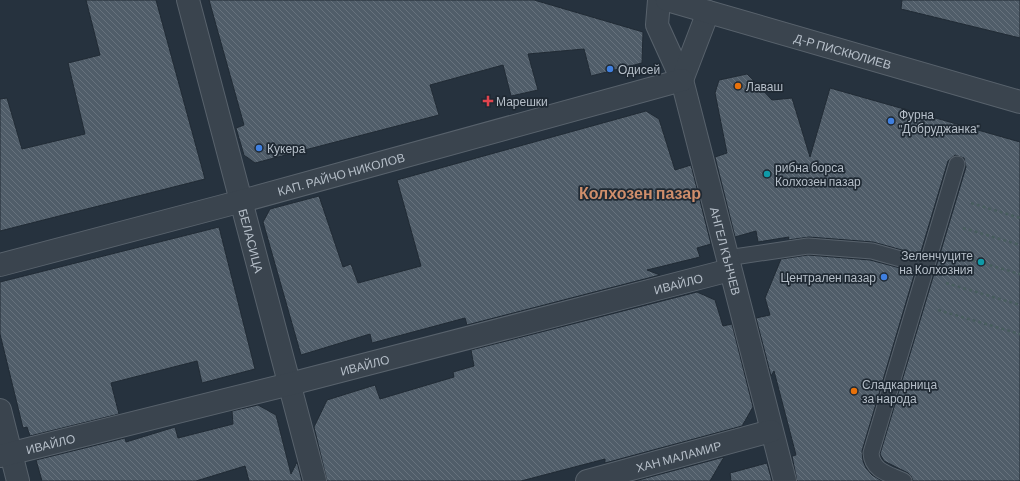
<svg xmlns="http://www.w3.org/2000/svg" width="1020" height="481" viewBox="0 0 1020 481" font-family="Barlow,sans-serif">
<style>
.building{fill:url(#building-back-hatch);stroke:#212b35}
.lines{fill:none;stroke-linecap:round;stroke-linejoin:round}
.service-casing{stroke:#58626c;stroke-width:17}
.minor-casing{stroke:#58626c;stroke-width:24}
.tertiary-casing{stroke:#58626c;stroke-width:24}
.path{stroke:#485d5e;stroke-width:2.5;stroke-dasharray:3 3;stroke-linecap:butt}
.service{stroke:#3a444e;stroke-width:15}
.minor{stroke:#3a444e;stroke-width:22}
.tertiary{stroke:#3a444e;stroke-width:22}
.shop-dot{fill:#3f7fe0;stroke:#1f2933;stroke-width:1.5}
.food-dot{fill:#e8710a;stroke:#1f2933;stroke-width:1.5}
.health-dot{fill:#e0444e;stroke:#1f2933;stroke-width:1.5}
.culture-dot{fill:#0f9aa8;stroke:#1f2933;stroke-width:1.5}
.labels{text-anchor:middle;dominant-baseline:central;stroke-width:3.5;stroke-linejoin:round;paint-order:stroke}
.street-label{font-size:12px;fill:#b6bfc9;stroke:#1f2933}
.poi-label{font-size:12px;fill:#b6bfc9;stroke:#1f2933;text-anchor:start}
.district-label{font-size:16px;font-weight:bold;fill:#cf8e6b;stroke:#1f2933}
</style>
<defs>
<pattern id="building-back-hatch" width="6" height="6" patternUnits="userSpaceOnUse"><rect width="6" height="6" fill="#505d69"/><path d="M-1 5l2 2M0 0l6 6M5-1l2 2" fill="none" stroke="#67727d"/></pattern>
</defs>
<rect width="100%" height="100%" fill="#26323e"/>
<g class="building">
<polygon points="86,0 156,0 205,179 0,231 0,99 7,98 22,149 85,134 68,63 100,55"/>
<polygon points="209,0 534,0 643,32 642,63 591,76 584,49 528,54 538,90 511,96 503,65 430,85 439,115 255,163 244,155 236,128 244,125"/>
<polygon points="902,0 1020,0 1020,38 901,9"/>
<polygon points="747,74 772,100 792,98 810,157 830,88 1020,142 1020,481 913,481 911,476 908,473 884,461 880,454 966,167 964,158 955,155 948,161 920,255 873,242 809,237 788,240 789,237 758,242 756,231 735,237 715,157 727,153 715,93 719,80"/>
<polygon points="646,111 659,119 675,170 691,165 711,244 697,248 700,257 647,270 660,275 467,325 465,318 372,343 370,334 301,355 263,222 270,209 319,196 343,267 351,264 358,283 421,266 397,180"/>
<polygon points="219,227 255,369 202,383 197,361 111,383 119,414 30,436 27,427 23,428 0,334 0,282"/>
<polygon points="808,255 870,260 915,272 862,451 863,461 866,468 872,475 882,481 797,481 792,456 796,455 774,371 771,376 756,318 770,315 765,298 781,259"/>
<polygon points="697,292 715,300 723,326 732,324 753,407 742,426 605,463 605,459 521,481 327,481 314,427 327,400 375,385 380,399 454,377 453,372 474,366 471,350"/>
<polygon points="258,405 276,415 291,474 297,462 302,481 249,481 245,466 196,481 42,481 36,460 125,438 126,442 175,427 178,438 233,424 232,411"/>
<polygon points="724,457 710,481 635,481"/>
<polygon points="767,463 772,481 731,481 730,473"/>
</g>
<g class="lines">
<g class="service-casing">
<g id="service">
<polyline points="727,258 808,246 872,251 926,266"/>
<path d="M 904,481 C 889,474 872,471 871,453 L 957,164"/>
</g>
</g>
<g class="minor-casing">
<g id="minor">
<path id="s1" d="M 188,0 L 315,481"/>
<path id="s2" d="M 659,0 L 657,25 L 682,80 L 785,481"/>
<polyline points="682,80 708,12"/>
<path id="s3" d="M 0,265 L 242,201 L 682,80"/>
<polyline points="0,410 18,481"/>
<path id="s4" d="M 0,456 L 290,384 L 730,270"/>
<path id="s5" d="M 587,481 L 771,431"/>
</g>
</g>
<g class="tertiary-casing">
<g id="tertiary">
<path id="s6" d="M 667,0 L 1020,102"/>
</g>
</g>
<g class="path">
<polyline points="971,203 1020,218"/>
<polyline points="963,228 1020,245"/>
<polyline points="955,255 1020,274"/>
<polyline points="946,283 1020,305"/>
<polyline points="938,310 1020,334"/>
</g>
<use href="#service" class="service"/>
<use href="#minor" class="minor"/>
<use href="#tertiary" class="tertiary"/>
</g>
<g class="shop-dot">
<circle cx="610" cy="69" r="4"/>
<circle cx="891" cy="121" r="4"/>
<circle cx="259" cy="148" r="4"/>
<circle cx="884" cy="277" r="4"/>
</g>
<g class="food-dot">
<circle cx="738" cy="86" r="4"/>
<circle cx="854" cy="391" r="4"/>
</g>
<path class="health-dot" d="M486 95h4v4h4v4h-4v4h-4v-4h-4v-4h4z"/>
<g class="culture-dot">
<circle cx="767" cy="174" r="4"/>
<circle cx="981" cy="262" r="4"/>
</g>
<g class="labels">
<g class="street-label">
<text stroke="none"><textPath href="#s6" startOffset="183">Д-Р ПИСКЮЛИЕВ</textPath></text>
<text stroke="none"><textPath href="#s3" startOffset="353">КАП. РАЙЧО НИКОЛОВ</textPath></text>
<text stroke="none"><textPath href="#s1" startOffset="249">БЕЛАСИЦА</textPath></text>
<text stroke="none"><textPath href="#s2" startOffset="262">АНГЕЛ КЪНЧЕВ</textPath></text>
<text stroke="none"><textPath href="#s4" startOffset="700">ИВАЙЛО</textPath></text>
<text stroke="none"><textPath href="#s4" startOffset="376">ИВАЙЛО</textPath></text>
<text stroke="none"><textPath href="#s4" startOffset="52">ИВАЙЛО</textPath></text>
<text stroke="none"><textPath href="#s5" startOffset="95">ХАН МАЛАМИР</textPath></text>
</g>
<g class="poi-label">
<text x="618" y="69">Одисей</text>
<text x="746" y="86">Лаваш</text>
<text x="496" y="101">Марешки</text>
<text x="899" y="114">Фурна<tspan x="899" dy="14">"Добруджанка"</tspan></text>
<text x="267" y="148">Кукера</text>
<text x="775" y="167">рибна борса<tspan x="775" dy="14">Колхозен пазар</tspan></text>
<text x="973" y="255" text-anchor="end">Зеленчуците<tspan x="973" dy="14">на Колхозния</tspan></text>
<text x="876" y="277" text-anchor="end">Централен пазар</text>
<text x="862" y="384">Сладкарница<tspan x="862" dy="14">за народа</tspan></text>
</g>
<g class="district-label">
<text x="640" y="192">Колхозен пазар</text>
</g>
</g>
</svg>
